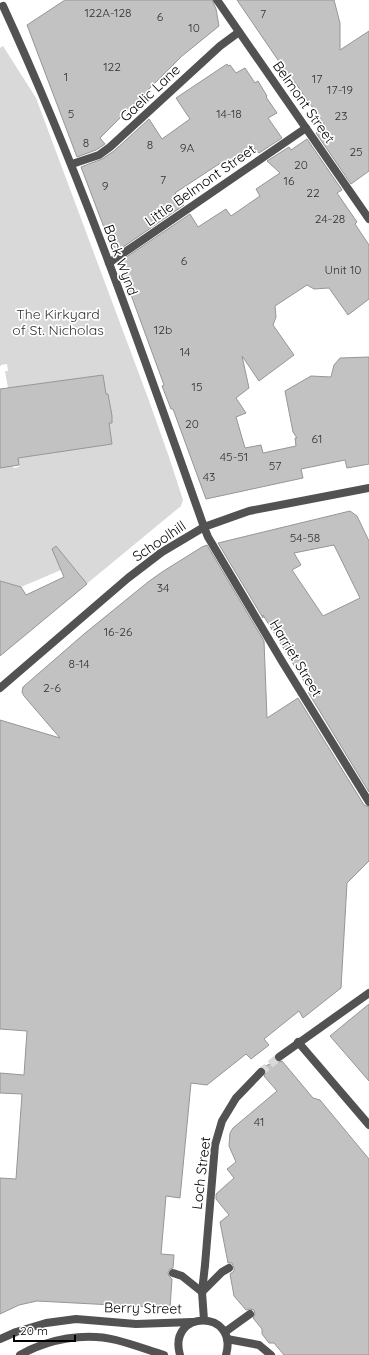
<svg xmlns="http://www.w3.org/2000/svg" width="369" height="1355" viewBox="0 0 369 1355" font-family="Quicksand,sans-serif">
<style>
.green{fill:#d9d9d9}
.building{fill:#c2c2c2;stroke:#969696;fill-rule:evenodd}
.lines{fill:none;stroke-linecap:round;stroke-linejoin:round}
.pedestrian-tunnel{stroke:#d9d9d9;stroke-width:8;stroke-dasharray:8 4;stroke-linecap:butt}
.service{stroke:#525252;stroke-width:8}
.pedestrian{stroke:#525252;stroke-width:8}
.minor{stroke:#525252;stroke-width:8}
.tertiary{stroke:#525252;stroke-width:8}
.labels{text-anchor:middle;dominant-baseline:central;stroke-width:3.5;stroke-linejoin:round;paint-order:stroke}
.number-label{font-size:12px;fill:#303030}
.street-label{font-size:14px;fill:#000;stroke:#fff}
.park-label{font-size:14px;fill:#303030;stroke:#fff}
</style>
<rect width="100%" height="100%" fill="#fff"/>
<polygon class="green" points="3,46 36,98 148,398 169,457 183,500 181,506 84,586 84,580 66,559 59,565 61,570 21,587 0,581 0,468 13,466 13,468 19,467 18,458 112,444 109,423 112,423 108,394 106,394 103,375 8,388 5,371 8,371 7,364 1,365 0,367 0,48"/>
<g class="building">
<polygon points="65,0 212,0 216,9 219,26 182,56 100,138 105,144 96,150 77,157 27,25"/>
<polygon points="237,0 334,0 340,23 340,50 369,31 369,171 351,184 316,133 326,127 294,81 293,82"/>
<polygon points="227,64 228,66 230,65 236,73 245,68 255,83 258,81 267,96 266,97 277,113 268,118 282,138 259,153 252,146 225,163 223,164 222,162 175,193 184,205 116,252 110,237 108,238 81,167 102,159 114,151 149,119 162,139 190,119 176,98"/>
<polygon points="307,139 342,190 337,193 357,222 355,224 369,245 369,299 348,315 329,288 314,289 307,285 275,306 276,317 273,325 294,355 259,381 242,356 249,388 236,398 246,413 236,417 245,448 261,445 263,453 296,446 295,438 297,438 293,432 285,391 311,376 331,377 334,365 340,358 369,357 369,464 347,468 345,460 301,469 303,478 206,499 173,409 171,409 162,386 164,385 119,262 190,214 198,227 226,209 231,216 260,196 256,189 280,173 267,161 289,147 291,150"/>
<polygon points="103,375 106,394 108,394 112,416 112,423 109,423 112,444 18,458 19,465 0,468 0,389"/>
<path d="M 350,511 L 357,516 L 369,541 L 369,792 L 308,692 L 310,691 L 263,615 L 263,618 L 218,543 ZM 334,545 L 360,598 L 323,616 L 292,570 L 301,565 L 294,553 Z"/>
<polygon points="207,545 264,641 267,718 298,698 364,805 369,807 369,861 347,883 341,988 303,1018 299,1011 264,1039 269,1045 251,1059 246,1054 207,1085 191,1083 180,1198 166,1196 161,1254 174,1255 173,1268 170,1269 168,1272 169,1276 172,1279 170,1308 37,1301 19,1305 0,1314 0,1178 16,1179 22,1094 0,1093 0,1073 24,1075 27,1031 0,1029 0,720 60,738 24,696 22,692 23,687 84,634 148,582 162,572 202,547"/>
<polygon points="56,546 87,584 0,656 0,581 21,587 26,595 64,577 52,549"/>
<polygon points="369,1004 369,1081 330,1036"/>
<polygon points="275,1061 279,1062 282,1061 313,1098 320,1100 369,1159 369,1355 284,1355 274,1343 269,1343 262,1334 262,1329 253,1318 255,1314 254,1310 250,1309 246,1310 234,1296 230,1274 234,1271 234,1268 232,1263 228,1263 220,1222 229,1215 216,1199 216,1194 234,1178 227,1169 236,1162 229,1146 230,1133 233,1128 277,1091 264,1076 266,1071 264,1067"/>
</g>
<g class="lines">
<polyline class="pedestrian-tunnel" points="261,1072 279,1057"/>
<g class="service">
<polyline points="173,1273 182,1276 202,1292 222,1272 229,1268"/>
<polyline points="225,1332 250,1314"/>
<polyline points="227,1339 259,1345 271,1355"/>
</g>
<g class="pedestrian">
<polyline points="217,0 369,219"/>
<polyline points="72,164 99,155 110,147 220,46 239,32"/>
<polyline points="109,263 306,128"/>
<path d="M 0,688 L 128,578 L 162,552 L 204,527 C 142,352 81,175 3,6"/>
<polyline points="298,1042 369,1125"/>
<polyline points="279,1057 369,993"/>
<polyline points="205,1265 215,1145 222,1121 236,1098 261,1072"/>
</g>
<g class="minor">
<polyline points="369,488 249,511 204,527 208,537 283,663 369,802"/>
<polyline points="204,1320 202,1292 205,1265"/>
</g>
<g class="tertiary">
<polyline points="0,1339 16,1332 46,1323 76,1319 136,1324 192,1322"/>
<path d="M 20,1355 C 48,1339 85,1332 116,1340 C 132,1344 148,1350 164,1355"/>
<path d="M 180,1355 C 167,1309 239,1309 226,1355"/>
</g>
</g>
<g class="labels">
<g class="number-label">
<text x="108" y="12">122A-128</text>
<text x="263" y="13">7</text>
<text x="160" y="16">6</text>
<text x="194" y="27">10</text>
<text x="112" y="66">122</text>
<text x="66" y="76">1</text>
<text x="317" y="78">17</text>
<text x="340" y="89">17-19</text>
<text x="71" y="113">5</text>
<text x="229" y="113">14-18</text>
<text x="341" y="115">23</text>
<text x="86" y="142">8</text>
<text x="150" y="144">8</text>
<text x="187" y="147">9A</text>
<text x="356" y="151">25</text>
<text x="301" y="164">20</text>
<text x="163" y="179">7</text>
<text x="289" y="180">16</text>
<text x="105" y="185">9</text>
<text x="313" y="192">22</text>
<text x="330" y="218">24-28</text>
<text x="184" y="260">6</text>
<text x="343" y="269">Unit 10</text>
<text x="163" y="329">12b</text>
<text x="185" y="351">14</text>
<text x="197" y="386">15</text>
<text x="192" y="423">20</text>
<text x="317" y="438">61</text>
<text x="234" y="456">45-51</text>
<text x="275" y="465">57</text>
<text x="209" y="476">43</text>
<text x="305" y="537">54-58</text>
<text x="163" y="587">34</text>
<text x="118" y="631">16-26</text>
<text x="79" y="663">8-14</text>
<text x="52" y="687">2-6</text>
<text x="259" y="1121">41</text>
</g>
<g class="street-label">
<text transform="translate(150 93) rotate(-43)">Gaelic Lane</text>
<text transform="translate(304 102) rotate(55)">Belmont Street</text>
<text transform="translate(200 185) rotate(-35)">Little Belmont Street</text>
<text transform="translate(121 260) rotate(70)">Back Wynd</text>
<text transform="translate(159 541) rotate(-34)">Schoolhill</text>
<text transform="translate(296 658) rotate(59)">Harriet Street</text>
<text transform="translate(201 1173) rotate(-83)">Loch Street</text>
<text transform="translate(143 1308) rotate(1)">Berry Street</text>
</g>
<g class="park-label">
<text x="58" y="314">The Kirkyard<tspan x="58" dy="16">of St. Nicholas</tspan></text>
</g>
</g>
<path d="M14 1335v6h61v-6" fill="none" stroke="#000000" stroke-width="2"/>
<text x="20" y="1335" font-size="12" fill="#000000" stroke="#ffffff" stroke-width="3" paint-order="stroke">20 m</text>
</svg>
